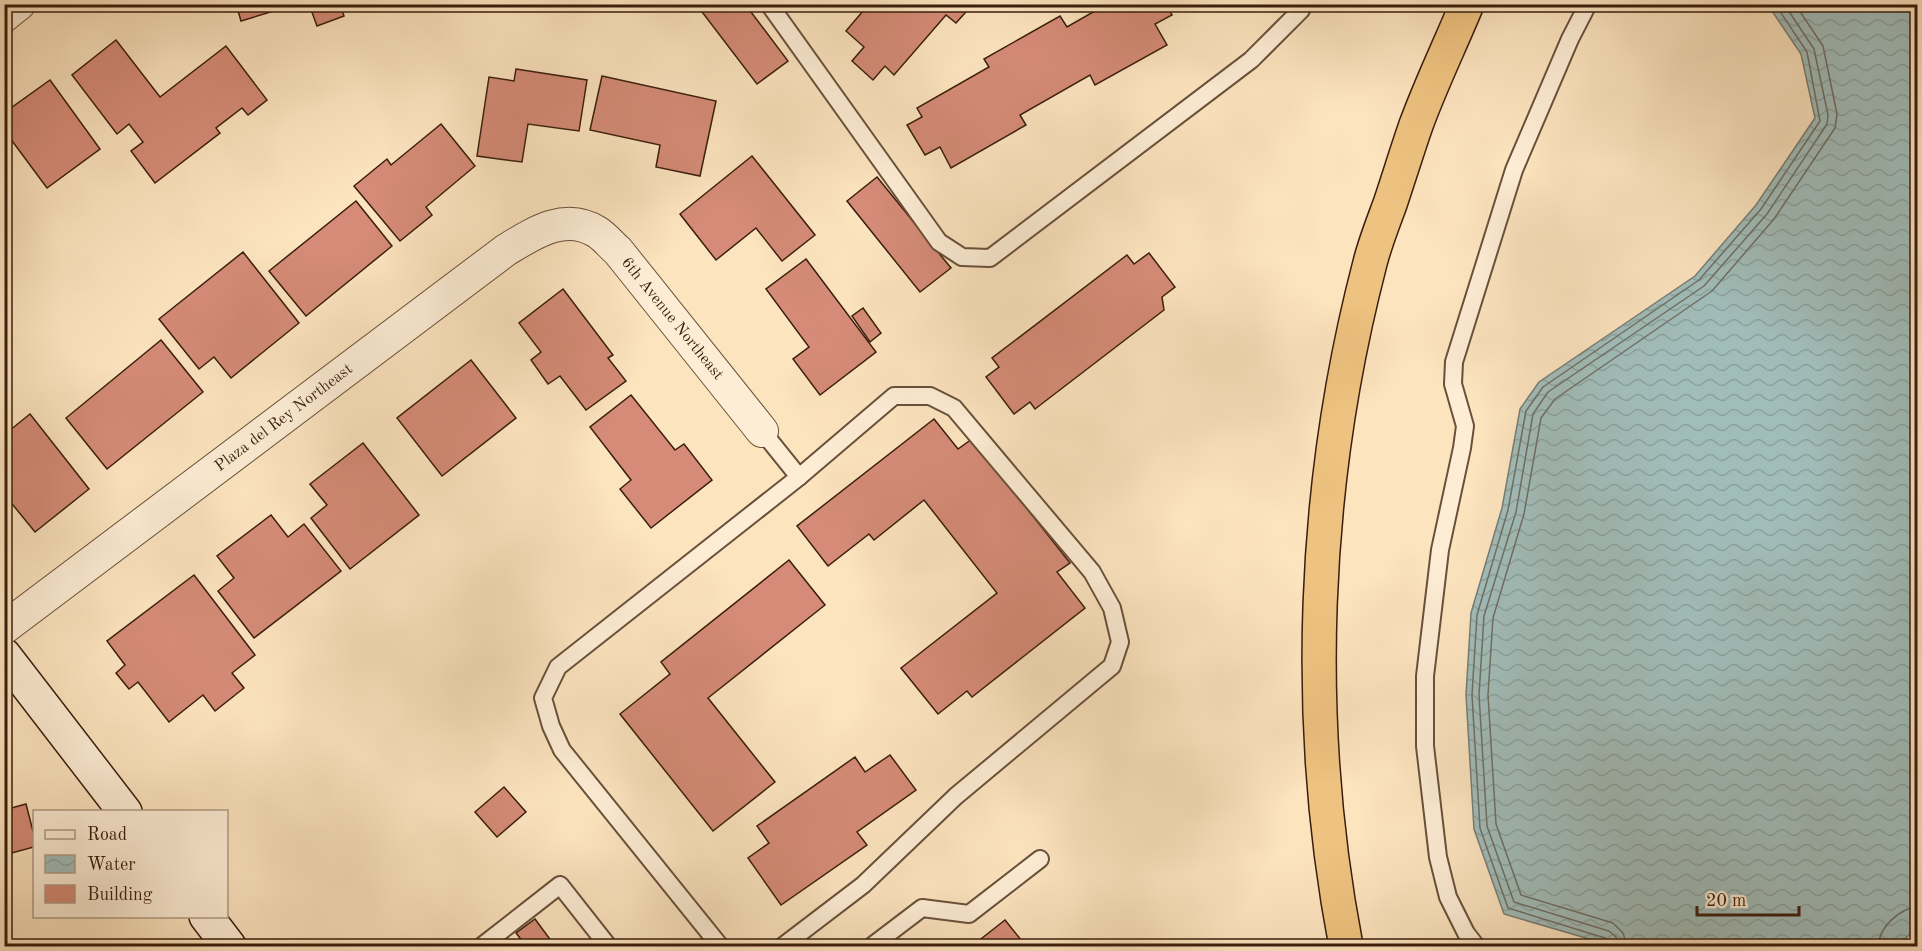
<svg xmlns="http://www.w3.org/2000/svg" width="1922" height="951" viewBox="0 0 1922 951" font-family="'Old Standard TT',serif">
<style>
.water{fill:url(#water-waves);stroke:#787d75;stroke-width:1.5}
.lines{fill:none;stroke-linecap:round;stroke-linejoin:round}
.shore{stroke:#6e6e64;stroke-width:1.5}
.building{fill:#d58b77;stroke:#3a1e0d;stroke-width:1.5}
.service-casing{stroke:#6a503a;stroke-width:20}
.minor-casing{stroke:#6a503a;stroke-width:34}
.secondary-casing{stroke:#3a1e0d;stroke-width:36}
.trunk-casing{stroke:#3a1e0d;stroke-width:36}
.service{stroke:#fdedd5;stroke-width:16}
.minor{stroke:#fdedd5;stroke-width:32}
.secondary{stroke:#fdedd5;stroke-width:33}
.trunk{stroke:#eec280;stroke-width:33}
.labels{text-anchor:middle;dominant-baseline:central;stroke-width:6;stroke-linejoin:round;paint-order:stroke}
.street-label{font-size:16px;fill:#3a1e0d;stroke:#fdedd5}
</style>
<defs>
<pattern id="water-waves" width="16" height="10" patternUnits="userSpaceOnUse" patternTransform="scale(1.5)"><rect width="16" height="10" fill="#a1bdba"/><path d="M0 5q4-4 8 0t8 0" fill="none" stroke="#8ba29f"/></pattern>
</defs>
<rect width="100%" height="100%" fill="#fce4bf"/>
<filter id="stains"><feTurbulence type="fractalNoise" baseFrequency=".00333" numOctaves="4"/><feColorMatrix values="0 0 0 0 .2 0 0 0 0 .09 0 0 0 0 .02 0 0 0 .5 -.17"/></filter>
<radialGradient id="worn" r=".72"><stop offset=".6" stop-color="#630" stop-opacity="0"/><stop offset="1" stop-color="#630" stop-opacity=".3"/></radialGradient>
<polygon class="water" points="1768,5 1917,5 1917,927 1898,946 1613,946 1504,914 1474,829 1466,695 1471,613 1502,508 1520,409 1539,382 1695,276 1756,205 1815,118 1801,54"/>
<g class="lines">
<g class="shore">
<polyline points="1610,946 1609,941 1605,938 1508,908 1480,828 1472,695 1477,615 1508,510 1526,411 1543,387 1699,280 1761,209 1820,121 1807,52 1775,4"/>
<polyline points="1618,946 1616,937 1609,931 1514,902 1487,826 1479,695 1484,616 1516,512 1533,414 1548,392 1704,286 1767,214 1827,124 1828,115 1814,49 1784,4"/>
<polyline points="1627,946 1623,933 1613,923 1521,895 1496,824 1488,695 1493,618 1524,514 1541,418 1555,399 1712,291 1774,219 1835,128 1837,114 1823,46 1795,4"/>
<path d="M 1878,946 C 1879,928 1899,908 1918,907"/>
</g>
</g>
<g class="building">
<polygon points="236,4 287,4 287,7 241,21"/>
<polygon points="309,4 340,4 344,16 317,26"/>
<polygon points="696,4 745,4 788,61 757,84"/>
<polygon points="869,4 973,4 956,23 946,15 894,75 885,66 873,80 852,61 864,47 846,31"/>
<polygon points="1107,4 1166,4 1172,15 1155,24 1167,45 1095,85 1090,75 1020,115 1026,125 951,168 940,147 925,155 907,125 922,117 917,108 989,67 984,59 1060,16 1067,27"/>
<polygon points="116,40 160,97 226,46 267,100 248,115 242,108 216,128 220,133 155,183 131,151 143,142 129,124 117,134 72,75"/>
<polygon points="516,69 587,80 579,131 528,124 522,162 477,156 489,77 514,81"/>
<polygon points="602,76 716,101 700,176 656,167 660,145 590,130"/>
<polygon points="50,80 100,149 47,188 4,130 4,113"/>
<polygon points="441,124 475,166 426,207 432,215 400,241 354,186 387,159 391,165"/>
<polygon points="752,156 815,235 782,261 756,228 716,260 680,214"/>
<polygon points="877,177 951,268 920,292 847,201"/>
<polygon points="356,201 392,246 306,316 269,271"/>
<polygon points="243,252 299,323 231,378 214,357 199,369 159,319"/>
<polygon points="1149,253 1175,287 1162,297 1164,310 1035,409 1030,402 1014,414 986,377 999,367 992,358 1127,255 1134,264"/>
<polygon points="806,259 876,352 820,395 793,359 809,347 766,289"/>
<polygon points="563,289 613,355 608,358 626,381 586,410 560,376 548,384 531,360 541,352 519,323"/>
<polygon points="863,308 881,333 870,342 852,316"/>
<polygon points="161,340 203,392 107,469 66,418"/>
<polygon points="471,360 516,418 442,476 397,418"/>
<polygon points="631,395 675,450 684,444 712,480 651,528 620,489 631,480 590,427"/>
<polygon points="30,414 89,489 35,532 4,494 4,435"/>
<polygon points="934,419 958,449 972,439 1070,563 1057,572 1085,608 972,697 967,691 938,714 901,668 997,593 924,500 874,540 869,534 828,566 797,526"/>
<polygon points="363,443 419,515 350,569 311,518 327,505 310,484"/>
<polygon points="271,515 288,537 304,524 341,571 254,638 218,591 234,578 217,556"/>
<polygon points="789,560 825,605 708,698 775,782 713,831 620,714 670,674 661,662"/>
<polygon points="194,575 255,655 232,673 244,688 215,711 203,695 169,722 138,682 129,689 116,673 125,665 107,641"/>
<polygon points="890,755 916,790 857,832 867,845 781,905 748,858 769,843 757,826 855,757 865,772"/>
<polygon points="504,787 526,812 497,837 475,812"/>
<polygon points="26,804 34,835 34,847 4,855 4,810"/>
<polygon points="535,919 555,946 526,946 516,933"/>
<polygon points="1005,920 1026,946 972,946"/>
</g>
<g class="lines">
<g class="service-casing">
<g id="service">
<polyline points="769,4 939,242 962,257 990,258 1251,60 1301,10 1304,4"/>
<polyline points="762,431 799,477"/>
<polyline points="482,946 560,885 608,946"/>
<polyline points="720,946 562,750 551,726 543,698 558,667 799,477 894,396 930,396 954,408 1092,572 1112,608 1120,642 1112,666 956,796 863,885 783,946"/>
<polyline points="872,946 922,908 969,914 1040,859"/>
<polyline points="1476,946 1466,933 1448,897 1438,857 1425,746 1425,676 1440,550 1462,448 1465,426 1453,384 1454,362 1514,170 1570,39 1588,4"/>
</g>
</g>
<g class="minor-casing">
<g id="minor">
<polyline points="4,16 19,4"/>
<path d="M 4,628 L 506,250 C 534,233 565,212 597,232 C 605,237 611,245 618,251 L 762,431"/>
</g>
</g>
<g class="secondary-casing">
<g id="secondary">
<polyline points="4,655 125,812"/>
<polyline points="206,916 229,946"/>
</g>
</g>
<g class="trunk-casing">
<path id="trunk" d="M 1346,946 C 1303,722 1312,485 1370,263 C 1375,243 1383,223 1390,204 C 1399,177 1407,151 1416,125 C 1431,84 1450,45 1467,4"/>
</g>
<use href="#service" class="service"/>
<use href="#minor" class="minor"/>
<use href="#secondary" class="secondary"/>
<use href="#trunk" class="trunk"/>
</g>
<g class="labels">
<g class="street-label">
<text transform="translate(672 319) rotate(51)">6th Avenue Northeast</text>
<text transform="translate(284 418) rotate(-37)">Plaza del Rey Northeast</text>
</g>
</g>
<rect width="1922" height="951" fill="none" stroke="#fce4bf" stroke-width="24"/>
<rect x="6" y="6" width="1910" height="939" fill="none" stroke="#3a1e0d" stroke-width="3"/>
<rect x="12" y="12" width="1898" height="927" fill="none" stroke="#3a1e0d" stroke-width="1.5"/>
<rect x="33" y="810" width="195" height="108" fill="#fdedd5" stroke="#af9a85" stroke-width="1.5"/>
<rect x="45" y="830" width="30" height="9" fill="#fdedd5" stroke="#af9a85" stroke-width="1.5"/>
<text x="87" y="840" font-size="18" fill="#3a1e0d">Road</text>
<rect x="45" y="855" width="30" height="18" fill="url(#water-waves)" stroke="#af9a85" stroke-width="1.5"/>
<text x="87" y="870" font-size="18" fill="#3a1e0d">Water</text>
<rect x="45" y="885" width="30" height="18" fill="#d58b77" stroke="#af9a85" stroke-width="1.5"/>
<text x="87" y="900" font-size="18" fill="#3a1e0d">Building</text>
<path d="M1697 906v9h102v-9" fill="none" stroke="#3a1e0d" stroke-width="3"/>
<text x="1706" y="906" font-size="18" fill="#3a1e0d" stroke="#fdedd5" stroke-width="4.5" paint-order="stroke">20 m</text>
<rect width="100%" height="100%" filter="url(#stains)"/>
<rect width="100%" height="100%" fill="url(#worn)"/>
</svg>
